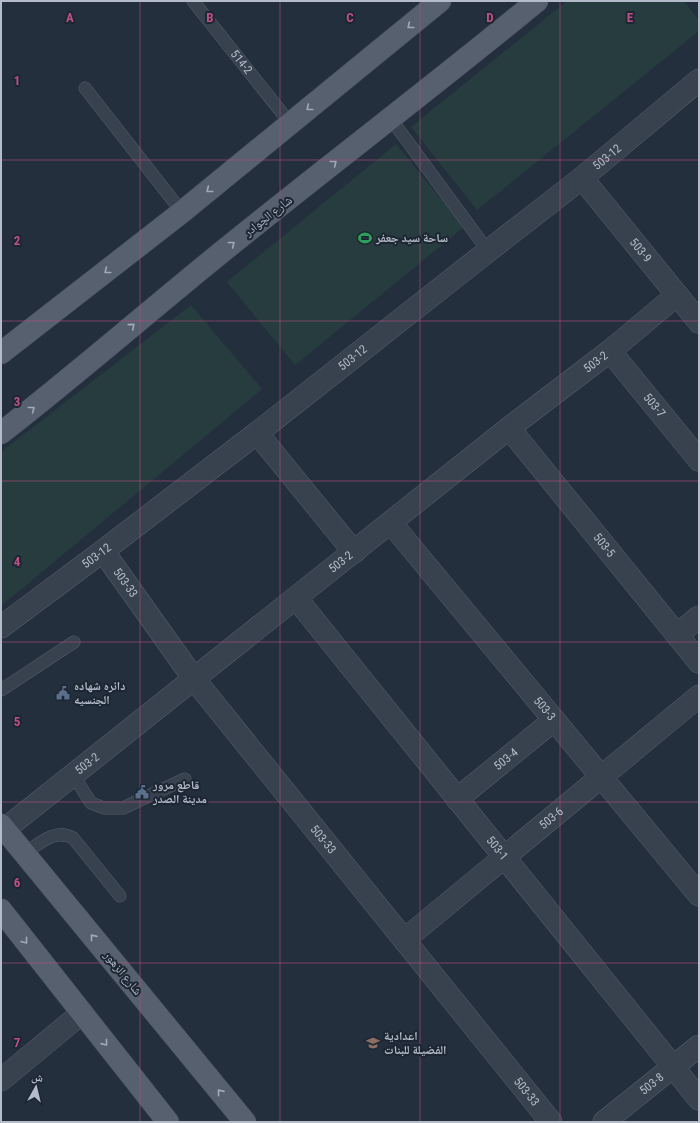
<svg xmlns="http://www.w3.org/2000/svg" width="700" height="1123" viewBox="0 0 700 1123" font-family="'Roboto Condensed','Noto Naskh Arabic',sans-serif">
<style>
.green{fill:#263c3f}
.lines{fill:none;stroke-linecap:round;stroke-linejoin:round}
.service-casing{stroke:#565f6c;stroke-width:13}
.minor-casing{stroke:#565f6c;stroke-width:23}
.primary-casing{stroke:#414a57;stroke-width:23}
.service{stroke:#38414e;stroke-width:12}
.minor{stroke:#38414e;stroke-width:22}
.primary{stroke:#56606e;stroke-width:22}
.oneway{stroke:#a1aab7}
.grid{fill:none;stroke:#bd5182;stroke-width:1;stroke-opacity:0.55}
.labels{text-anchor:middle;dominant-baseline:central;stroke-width:4;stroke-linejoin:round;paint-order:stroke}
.street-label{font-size:12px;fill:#b4bcc9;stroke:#1d2633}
.poi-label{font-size:12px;font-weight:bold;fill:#b4bcc9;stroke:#1d2633;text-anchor:start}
.grid-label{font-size:13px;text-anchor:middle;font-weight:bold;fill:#bd5182;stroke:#1d2633;stroke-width:4;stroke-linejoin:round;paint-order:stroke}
</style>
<rect width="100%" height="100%" fill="#242f3e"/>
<g class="green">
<polygon points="567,1 684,1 699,20 699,31 477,210 411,127"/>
<polygon points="396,144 464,227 295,365 227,282"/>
<polygon points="191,305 262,389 1,606 1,452"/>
</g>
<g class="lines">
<g class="service-casing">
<g id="service">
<path id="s1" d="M 193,1 L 290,123"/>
<polyline points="85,88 182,212"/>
<polyline points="391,119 488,251"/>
<polyline points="1,690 74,642"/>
<polyline points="73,775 91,803 104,808 123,808 185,779"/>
<path d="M 25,853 C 39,844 55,828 73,838 L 120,896"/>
</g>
</g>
<g class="minor-casing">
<g id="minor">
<path id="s2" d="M 582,178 L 699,322"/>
<path id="s3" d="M 610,351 L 699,460"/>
<path id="s4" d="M 509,428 L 699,662"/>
<polyline points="257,433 354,552"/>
<path id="s5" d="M 391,523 L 699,895"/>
<path id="s6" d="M 103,551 L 194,679 L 551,1122"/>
<path id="s7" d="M 296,598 L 699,1099"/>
<path id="s8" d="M 1,627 L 103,551 L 257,433 L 488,251 L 582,178 L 699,80"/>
<polyline points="677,635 699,617"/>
<path id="s9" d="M 457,799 L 554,720"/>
<path id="s10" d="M 5,829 L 509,428 L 610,351 L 677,295"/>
<path id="s11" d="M 404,940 L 699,696"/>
<polyline points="1,1080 82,1013"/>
<path id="s12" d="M 604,1122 L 699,1046"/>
</g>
</g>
<g class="primary-casing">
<g id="primary">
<polyline points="1,353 182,212 440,1"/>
<path d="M 1,433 C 73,377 142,317 212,260 C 320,172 430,89 537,1"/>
<polyline points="1,825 245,1122"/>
<polyline points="1,910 168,1122"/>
</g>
</g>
<use href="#service" class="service"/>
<use href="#minor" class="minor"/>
<use href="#primary" class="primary"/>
</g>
<defs><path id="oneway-chevron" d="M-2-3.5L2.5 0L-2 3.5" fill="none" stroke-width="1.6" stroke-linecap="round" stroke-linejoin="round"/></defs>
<g class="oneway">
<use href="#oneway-chevron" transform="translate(410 26) rotate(141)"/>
<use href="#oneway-chevron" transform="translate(309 108) rotate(141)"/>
<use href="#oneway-chevron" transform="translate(334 163) rotate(-38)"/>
<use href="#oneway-chevron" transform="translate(209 190) rotate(141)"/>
<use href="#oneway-chevron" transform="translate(232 244) rotate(-38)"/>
<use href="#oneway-chevron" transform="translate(107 271) rotate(142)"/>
<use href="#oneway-chevron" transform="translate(132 326) rotate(-40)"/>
<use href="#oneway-chevron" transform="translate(32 409) rotate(-38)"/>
<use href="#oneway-chevron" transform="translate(93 937) rotate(-129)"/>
<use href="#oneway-chevron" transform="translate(25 941) rotate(52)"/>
<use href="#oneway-chevron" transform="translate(105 1043) rotate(51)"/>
<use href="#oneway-chevron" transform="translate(220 1092) rotate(-129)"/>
</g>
<path class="grid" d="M 140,1 L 140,1122M 280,1 L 280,1122M 420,1 L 420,1122M 560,1 L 560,1122M 1,160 L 699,160M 1,321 L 699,321M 1,481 L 699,481M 1,642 L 699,642M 1,802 L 699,802M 1,963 L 699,963"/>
<defs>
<g id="stadium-bare" transform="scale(1.08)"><path d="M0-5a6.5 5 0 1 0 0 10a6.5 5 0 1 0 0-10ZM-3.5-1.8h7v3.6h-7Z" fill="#2e9e5b" stroke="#1d2633" stroke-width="2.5" paint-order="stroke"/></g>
<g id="civic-bare" transform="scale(1.08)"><path d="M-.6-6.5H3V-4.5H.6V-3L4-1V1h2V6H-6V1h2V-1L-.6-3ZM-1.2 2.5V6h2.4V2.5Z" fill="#5c6f8a" stroke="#1d2633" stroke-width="2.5" paint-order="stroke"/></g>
<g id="school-bare" transform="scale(1.08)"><path d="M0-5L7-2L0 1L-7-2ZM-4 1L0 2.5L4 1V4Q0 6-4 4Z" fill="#8d6e63" stroke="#1d2633" stroke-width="2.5" paint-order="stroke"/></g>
</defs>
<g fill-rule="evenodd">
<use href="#stadium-bare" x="365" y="238"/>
<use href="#civic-bare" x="63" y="693"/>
<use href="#civic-bare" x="142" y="792"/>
<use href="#school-bare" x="373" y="1043"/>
</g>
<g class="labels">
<g class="street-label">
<text stroke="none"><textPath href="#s1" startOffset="78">514-2</textPath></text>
<text stroke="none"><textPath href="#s8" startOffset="767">503-12</textPath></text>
<text transform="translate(268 216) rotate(-38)">شارع الچوادر</text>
<text stroke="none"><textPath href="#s2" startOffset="93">503-9</textPath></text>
<text stroke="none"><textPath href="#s8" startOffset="443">503-12</textPath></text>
<text stroke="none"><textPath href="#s10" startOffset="753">503-2</textPath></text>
<text stroke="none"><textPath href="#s3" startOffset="70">503-7</textPath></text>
<text stroke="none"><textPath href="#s4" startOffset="151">503-5</textPath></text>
<text stroke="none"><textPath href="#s8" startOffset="119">503-12</textPath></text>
<text stroke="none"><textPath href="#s10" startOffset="429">503-2</textPath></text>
<text stroke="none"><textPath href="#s6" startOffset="39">503-33</textPath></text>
<text stroke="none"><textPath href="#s5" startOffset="241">503-3</textPath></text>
<text stroke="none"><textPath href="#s9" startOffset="63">503-4</textPath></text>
<text stroke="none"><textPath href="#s10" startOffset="105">503-2</textPath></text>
<text stroke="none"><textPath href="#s11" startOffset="191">503-6</textPath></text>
<text stroke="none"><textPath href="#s6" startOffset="363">503-33</textPath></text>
<text stroke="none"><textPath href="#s7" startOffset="321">503-1</textPath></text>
<text transform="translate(123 973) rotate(51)">شارع الزهور</text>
<text stroke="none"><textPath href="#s12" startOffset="61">503-8</textPath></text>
<text stroke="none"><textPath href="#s6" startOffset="687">503-33</textPath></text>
</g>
<g class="poi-label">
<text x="376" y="238">ساحة سيد جعفر</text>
<text x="74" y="686">دائره شهاده<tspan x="74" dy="14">الجنسيه</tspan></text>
<text x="153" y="785">قاطع مرور<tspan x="153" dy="14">مدينة الصدر</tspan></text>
<text x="384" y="1036">اعدادية<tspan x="384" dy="14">الفضيلة للبنات</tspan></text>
</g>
</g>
<g class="grid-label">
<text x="70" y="22">A</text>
<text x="210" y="22">B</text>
<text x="350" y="22">C</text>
<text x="490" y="22">D</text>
<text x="630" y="22">E</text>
<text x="17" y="85">1</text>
<text x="17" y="245">2</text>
<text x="17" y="406">3</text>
<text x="17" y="566">4</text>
<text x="17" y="726">5</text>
<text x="17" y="887">6</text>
<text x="17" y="1047">7</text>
</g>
<rect width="700" height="1123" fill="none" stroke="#b4bcc9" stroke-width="4"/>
<g transform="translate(36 1087) rotate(8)" stroke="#1d2633" stroke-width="3" paint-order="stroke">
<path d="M0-3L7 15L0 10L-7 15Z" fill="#b4bcc9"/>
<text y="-6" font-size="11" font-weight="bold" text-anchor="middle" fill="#b4bcc9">ش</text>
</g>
</svg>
